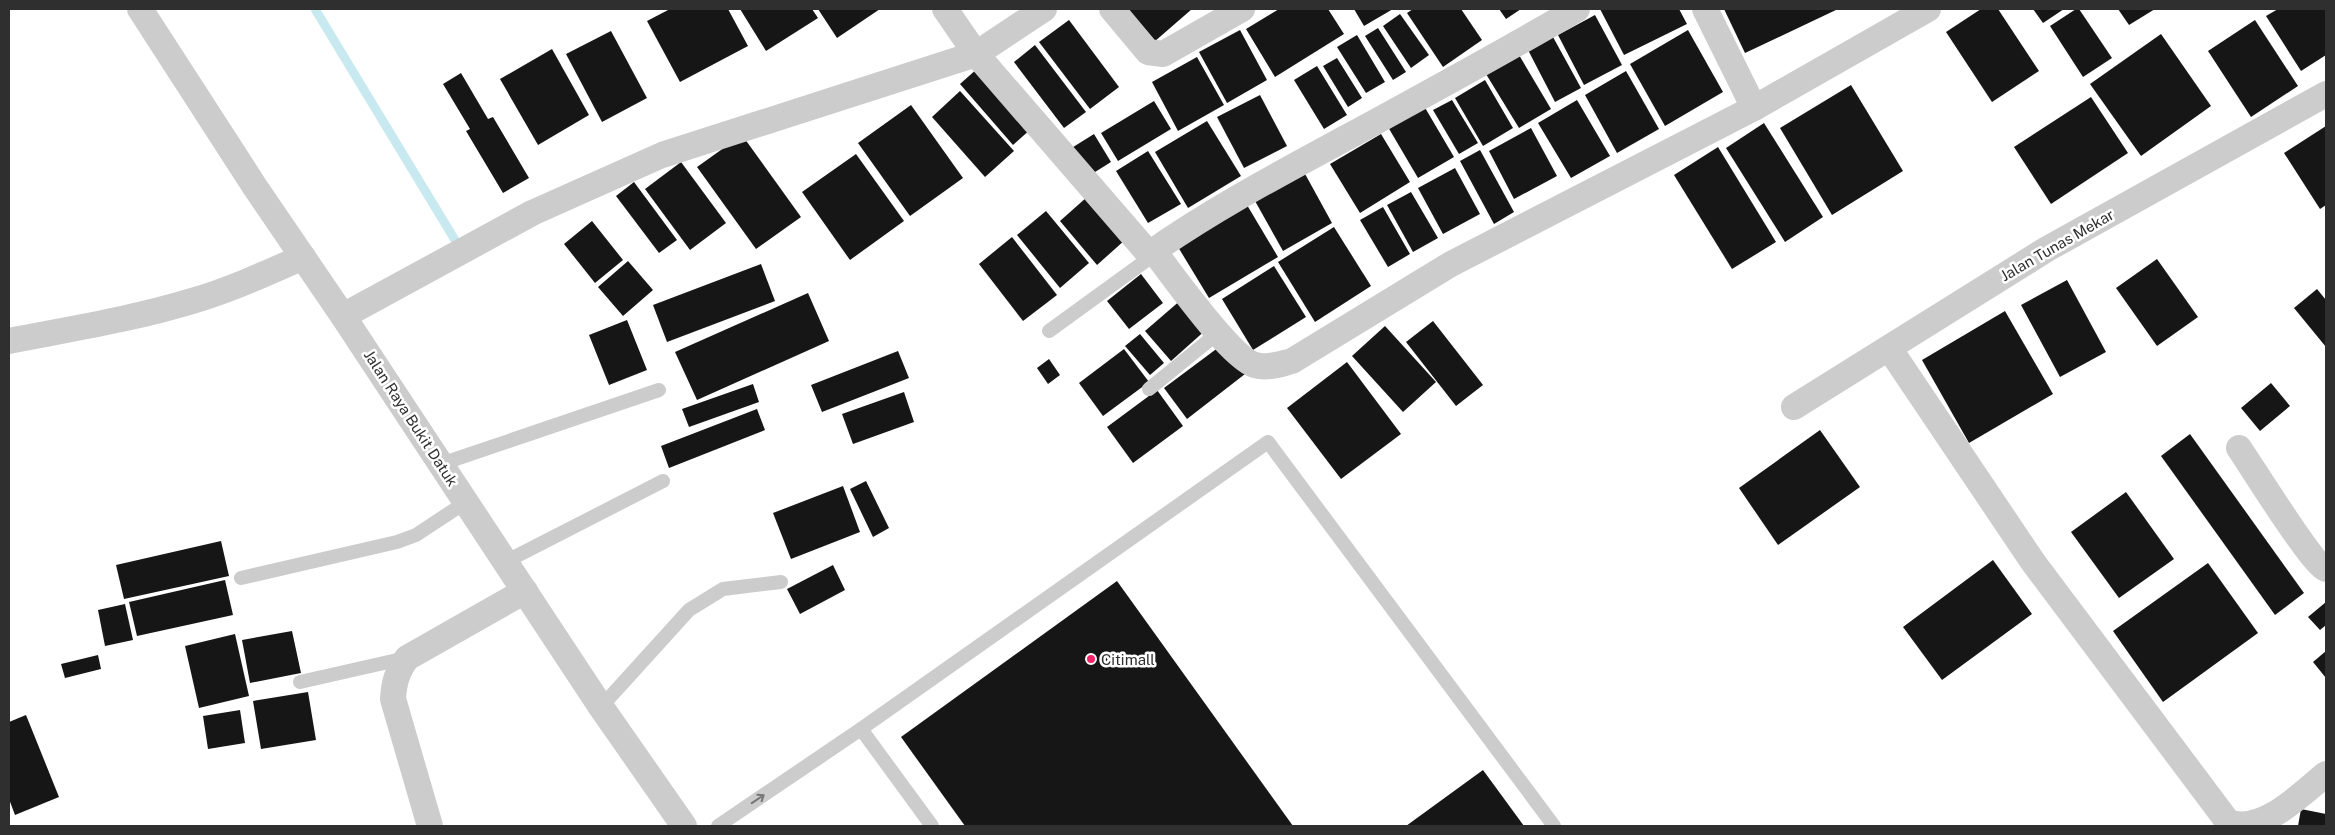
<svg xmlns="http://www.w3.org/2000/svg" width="2335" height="835" viewBox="0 0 2335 835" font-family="'Public Sans',sans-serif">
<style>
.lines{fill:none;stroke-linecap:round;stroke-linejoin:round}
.stream{stroke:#c7e9ef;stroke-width:9}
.building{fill:#161616}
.service{stroke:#ccc;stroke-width:14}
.minor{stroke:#ccc;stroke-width:26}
.oneway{stroke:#767676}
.poi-dot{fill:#f32467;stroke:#fff;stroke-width:2}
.labels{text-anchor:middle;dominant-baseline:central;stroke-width:5;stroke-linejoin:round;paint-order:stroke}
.street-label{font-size:15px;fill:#2f2f2f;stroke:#fff}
.poi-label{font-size:15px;fill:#2f2f2f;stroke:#fff;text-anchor:start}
</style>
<rect width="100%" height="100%" fill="#fff"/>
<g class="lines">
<polyline class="stream" points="315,9 458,245"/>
</g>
<g class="building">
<polygon points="670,9 728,9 748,46 680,82 647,21"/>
<polygon points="740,9 812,9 818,18 766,51"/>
<polygon points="818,9 880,9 837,38"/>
<polygon points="1125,9 1192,9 1154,42"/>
<polygon points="1279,9 1328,9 1344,34 1275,77 1246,29"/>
<polygon points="1354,9 1393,9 1364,26"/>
<polygon points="1413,9 1461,9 1482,40 1443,67 1407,13"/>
<polygon points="1499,9 1521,9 1506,19"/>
<polygon points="1600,9 1679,9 1687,24 1624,55"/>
<polygon points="1724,9 1838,9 1745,53"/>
<polygon points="1981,9 1998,9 2039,71 1992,102 1946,32"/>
<polygon points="2033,9 2064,9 2043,23"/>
<polygon points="2076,9 2079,9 2112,58 2083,77 2050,26"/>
<polygon points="2118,9 2155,9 2129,25"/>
<polygon points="2278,9 2326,9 2326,55 2301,71 2266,16"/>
<polygon points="1400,14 1429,55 1411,68 1383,26"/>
<polygon points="1595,15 1622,65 1584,85 1558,35"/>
<polygon points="1069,20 1119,87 1090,109 1039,42"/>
<polygon points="2255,20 2298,86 2251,117 2208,51"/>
<polygon points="1378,28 1406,72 1393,80 1365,36"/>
<polygon points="1240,30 1267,80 1227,103 1199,52"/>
<polygon points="1688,30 1723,92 1665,126 1630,64"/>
<polygon points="611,31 647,98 602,122 566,54"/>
<polygon points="2161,34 2211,106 2141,156 2090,84"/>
<polygon points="1357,35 1385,82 1366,93 1337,47"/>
<polygon points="1553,37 1581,88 1555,102 1528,50"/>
<polygon points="1035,45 1086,112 1064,128 1014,62"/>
<polygon points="552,49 589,115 538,145 500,79"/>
<polygon points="1519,55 1551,109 1519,128 1486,74"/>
<polygon points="1197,57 1224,105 1178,131 1152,82"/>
<polygon points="1337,58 1362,98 1348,107 1323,66"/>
<polygon points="1317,66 1347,115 1324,129 1294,80"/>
<polygon points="978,68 1031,129 1013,145 960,84"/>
<polygon points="1626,71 1659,129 1617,153 1585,95"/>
<polygon points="461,73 488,119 493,117 529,178 503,193 466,131 470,129 443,84"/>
<polygon points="1485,80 1513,128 1483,146 1455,98"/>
<polygon points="1851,85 1903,171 1832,215 1780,128"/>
<polygon points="960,91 1014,151 985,177 932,117"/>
<polygon points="1260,95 1287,146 1244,168 1217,117"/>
<polygon points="2091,97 2128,153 2051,204 2014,147"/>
<polygon points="1452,100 1478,143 1459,154 1433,110"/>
<polygon points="1577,100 1610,156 1571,178 1538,123"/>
<polygon points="1154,101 1171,129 1118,161 1101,133"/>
<polygon points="911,105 963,178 910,216 858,143"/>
<polygon points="1424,106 1454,157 1418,178 1388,127"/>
<polygon points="1207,121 1241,176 1188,208 1155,152"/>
<polygon points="1764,123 1823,217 1785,242 1726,148"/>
<polygon points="2326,126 2326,205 2320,209 2284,153"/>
<polygon points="1531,128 1557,176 1514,199 1489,151"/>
<polygon points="1094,134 1111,162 1087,177 1070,149"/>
<polygon points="1381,134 1410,182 1360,213 1330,164"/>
<polygon points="742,135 801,217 756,249 697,167"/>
<polygon points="1718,147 1776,242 1732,269 1674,175"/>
<polygon points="1480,150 1514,212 1494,224 1460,161"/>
<polygon points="1148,151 1181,204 1148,223 1116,171"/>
<polygon points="856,154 904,221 850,260 802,192"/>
<polygon points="681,162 726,223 690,250 645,189"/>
<polygon points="1455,168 1480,214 1443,234 1418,188"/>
<polygon points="1304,172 1332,223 1283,251 1255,201"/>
<polygon points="634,182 677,240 659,253 616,196"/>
<polygon points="1411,192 1438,238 1413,252 1387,205"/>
<polygon points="1087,197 1125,240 1097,265 1060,221"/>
<polygon points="1247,205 1278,257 1209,298 1178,247"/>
<polygon points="1383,207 1410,254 1388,267 1360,220"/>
<polygon points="1046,211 1089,263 1060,288 1017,235"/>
<polygon points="592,221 623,260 595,283 564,244"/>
<polygon points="1334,227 1371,286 1315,322 1278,262"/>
<polygon points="1012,237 1057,295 1023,321 979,264"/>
<polygon points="2157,259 2198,317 2157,346 2116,288"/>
<polygon points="628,261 653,290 623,316 598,287"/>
<polygon points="761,264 775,301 667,342 653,305"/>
<polygon points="1274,266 1306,317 1253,350 1222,299"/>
<polygon points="1141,274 1163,303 1129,329 1107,301"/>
<polygon points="2067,280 2106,352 2060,377 2021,305"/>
<polygon points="2317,289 2326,300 2326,347 2294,308"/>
<polygon points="808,293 829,341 697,400 675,352"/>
<polygon points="1182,299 1208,328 1171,361 1145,331"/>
<polygon points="2005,311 2053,394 1969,443 1922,360"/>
<polygon points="627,320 647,370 609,385 589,335"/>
<polygon points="1433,321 1483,385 1456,406 1406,342"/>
<polygon points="1385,326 1436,382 1403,412 1352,356"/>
<polygon points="1140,334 1164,363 1150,375 1125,346"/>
<polygon points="1223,344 1245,374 1187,419 1164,388"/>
<polygon points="1124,349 1149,382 1103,416 1079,383"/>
<polygon points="898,351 909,378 822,412 811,385"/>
<polygon points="1049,359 1060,375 1048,384 1037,368"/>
<polygon points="1347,362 1401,434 1341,479 1287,408"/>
<polygon points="2271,383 2290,406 2260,431 2241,408"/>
<polygon points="753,384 759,402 689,427 682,409"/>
<polygon points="1157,390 1183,426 1133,463 1107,427"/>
<polygon points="904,392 914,422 853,444 842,414"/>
<polygon points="757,409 765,430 669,468 661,446"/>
<polygon points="1820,430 1860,487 1778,545 1739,488"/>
<polygon points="2190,434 2304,593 2275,615 2161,456"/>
<polygon points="866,481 889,528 873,537 850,489"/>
<polygon points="843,486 860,532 791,559 773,513"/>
<polygon points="2126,492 2174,559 2119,598 2071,532"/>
<polygon points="221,541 229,576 124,599 116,565"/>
<polygon points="1993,560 2032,614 1942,680 1903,627"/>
<polygon points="2208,563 2258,633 2163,702 2113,631"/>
<polygon points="833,565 845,590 800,614 787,589"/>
<polygon points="225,580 233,615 137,636 129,602"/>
<polygon points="1117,581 1293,826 965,826 901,737"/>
<polygon points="2326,602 2326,625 2320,630 2308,617"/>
<polygon points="125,604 133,640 105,646 98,610"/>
<polygon points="292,631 301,673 250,683 242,640"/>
<polygon points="235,634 249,696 199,708 185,646"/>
<polygon points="2326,651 2326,678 2313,662"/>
<polygon points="98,655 101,669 65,678 61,664"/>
<polygon points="308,692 316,740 261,749 253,701"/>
<polygon points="240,710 245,743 208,749 203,716"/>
<polygon points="26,715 59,797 15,815 9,799 9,722"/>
<polygon points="1483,770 1524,826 1406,826"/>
<polygon points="2301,809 2326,814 2326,826 2298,826"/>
</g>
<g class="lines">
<g class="service">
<polyline points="1049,331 1155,254"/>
<polyline points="1149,389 1218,333"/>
<polyline points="441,464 659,390"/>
<polyline points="505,562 663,481"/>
<polyline points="241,578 397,542 416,535 466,502"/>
<polyline points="300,682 406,658"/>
<polyline points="601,707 689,610 723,589 781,582"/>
<polyline points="861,729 932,826"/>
<polyline points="718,826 861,729 1268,442 1554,826"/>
</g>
<g class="minor">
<polyline points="140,9 255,187 343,316 601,707 684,826"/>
<path d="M 945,9 L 976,54 L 1149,254 L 1156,254 C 1174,277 1230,357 1255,365 C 1267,369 1280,364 1292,361 L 1451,264 L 1754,108 L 1928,9"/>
<polyline points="1112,9 1148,52 1163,54 1242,9"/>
<polyline points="1705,9 1754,108"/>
<path d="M 1149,254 C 1214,208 1285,171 1355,133 C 1430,92 1504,52 1577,9"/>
<polyline points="343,316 532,213 662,155 976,54 1044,9"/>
<path d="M 9,341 C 70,329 133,319 192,301 C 230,290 267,273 303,257"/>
<path d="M 1889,348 L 2033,562 L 2228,822 C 2262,835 2301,794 2326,774"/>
<polyline points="1794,407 2047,249 2326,94"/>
<path d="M 2239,448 C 2252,467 2312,564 2326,569"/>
<path d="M 430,826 L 393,699 C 394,682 397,672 407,658 L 525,591"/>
</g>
</g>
<defs><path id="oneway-shaft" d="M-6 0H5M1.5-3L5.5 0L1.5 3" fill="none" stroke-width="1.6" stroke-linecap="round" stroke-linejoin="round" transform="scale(1.25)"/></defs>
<use class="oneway" href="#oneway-shaft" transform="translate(758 799) rotate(-34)"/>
<circle class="poi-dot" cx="1091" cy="659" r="5"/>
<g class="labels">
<g class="street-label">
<text transform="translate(2057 245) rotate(-30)">Jalan Tunas Mekar</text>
<text transform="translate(411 418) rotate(57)">Jalan Raya Bukit Datuk</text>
</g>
<g class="poi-label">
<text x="1101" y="659">Citimall</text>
</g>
</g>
<rect width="2335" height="835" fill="none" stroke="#2f2f2f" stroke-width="20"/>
</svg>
